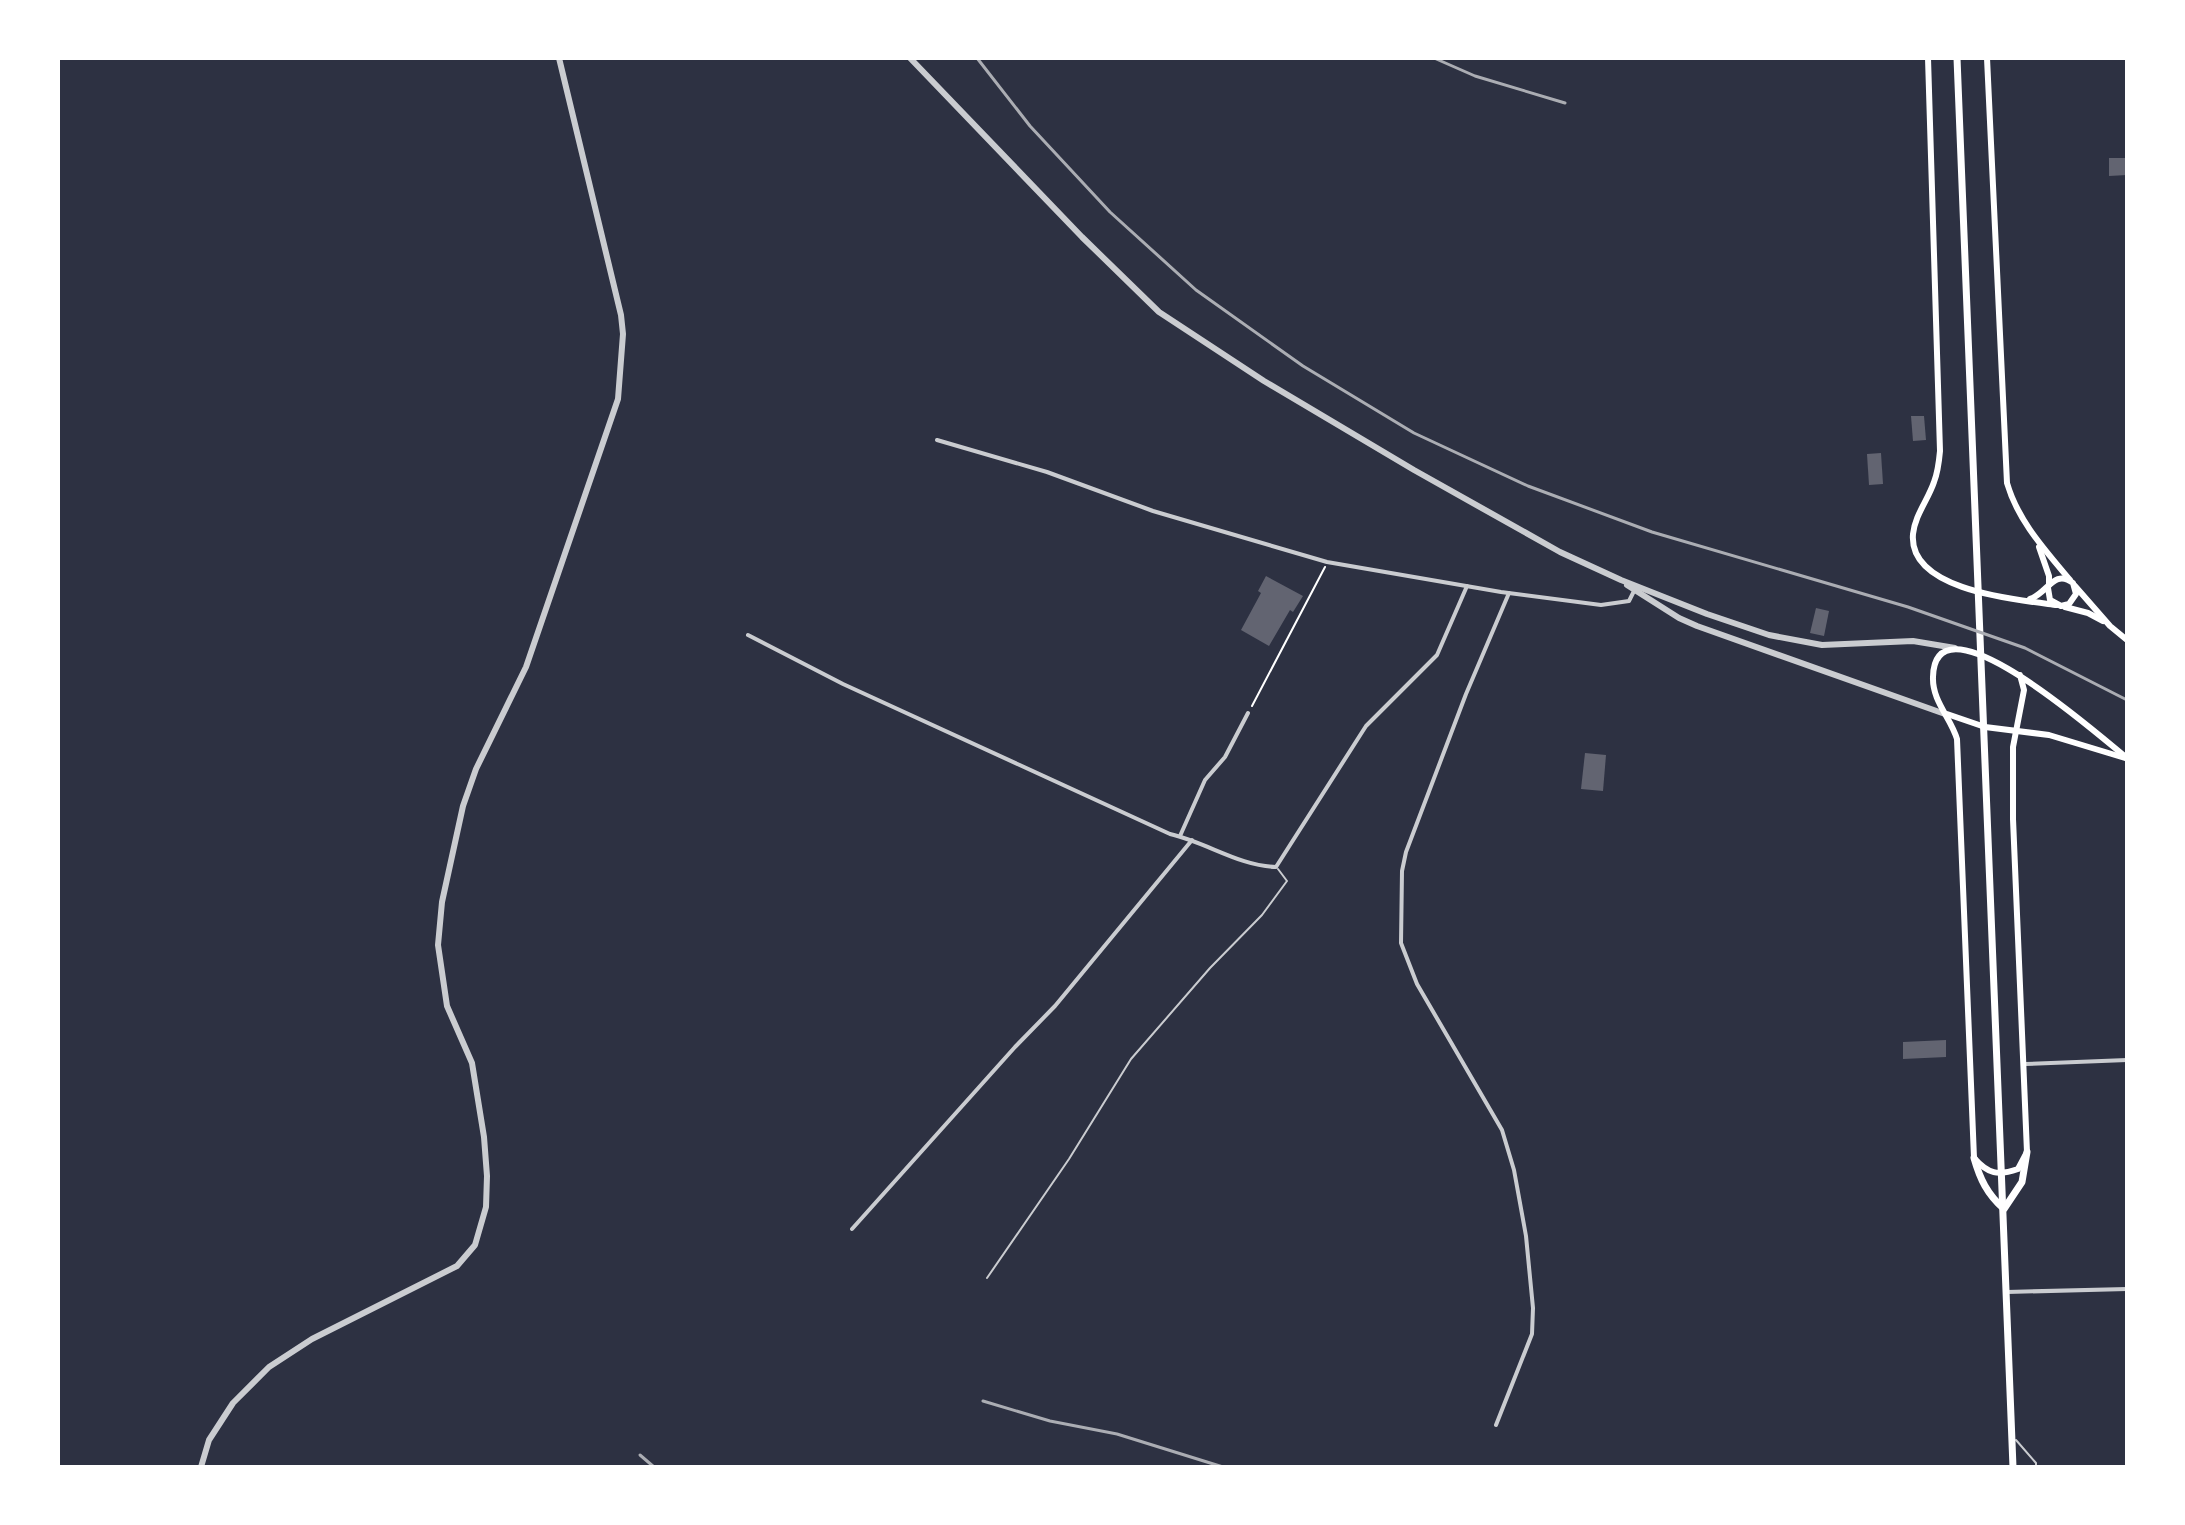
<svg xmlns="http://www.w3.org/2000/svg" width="2185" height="1525" viewBox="0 0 2185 1525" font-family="'Times New Roman',serif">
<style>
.building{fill:#626471}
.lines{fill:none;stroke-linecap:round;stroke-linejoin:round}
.path{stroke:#fff;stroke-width:2}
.service{stroke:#caccd0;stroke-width:2}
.minor{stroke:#caccd0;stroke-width:4}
.tertiary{stroke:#caccd0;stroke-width:6}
.secondary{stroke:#fff;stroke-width:6}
.primary{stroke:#fff;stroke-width:7}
.rail{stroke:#abadb3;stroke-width:3}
</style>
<rect width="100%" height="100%" fill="#2d3142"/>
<g class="building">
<polygon points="2109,158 2127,158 2127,175 2109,176"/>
<polygon points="1911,416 1924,416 1926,440 1913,441"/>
<polygon points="1881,453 1883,484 1869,485 1867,454"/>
<polygon points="1266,576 1303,596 1293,612 1290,610 1269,646 1241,630 1261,593 1258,591"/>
<polygon points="1816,608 1829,611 1824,636 1810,633"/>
<polygon points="1585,753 1606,755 1603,791 1581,789"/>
<polygon points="1946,1040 1946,1057 1903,1059 1903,1042"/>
</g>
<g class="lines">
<polyline class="path" points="1252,706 1325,567"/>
<g class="service">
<polyline points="987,1278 1069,1159 1131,1059 1210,968 1262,915 1287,881 1278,869"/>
<polyline points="2016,1440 2036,1463 2036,1467"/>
</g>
<g class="minor">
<polyline points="937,440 1047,472 1153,511 1327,562 1501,592 1601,605 1629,601 1634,591"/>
<path d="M 748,635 L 843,684 L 1170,834 C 1206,842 1239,866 1276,867 L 1366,726 L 1437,655 L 1467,586"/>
<polyline points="1180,836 1205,780 1225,757 1248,713"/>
<polyline points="2025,1064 2127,1060"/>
<polyline points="852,1229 1015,1047 1055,1006 1192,840"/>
<polyline points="2007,1292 2127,1289"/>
<polyline points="1496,1425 1532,1334 1533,1308 1526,1236 1514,1170 1502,1130 1417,984 1401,943 1402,871 1406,852 1466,694 1509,593"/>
</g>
<g class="tertiary">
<polyline points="910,58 1082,237 1159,312 1264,381 1414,470 1560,552 1621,580 1707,614 1769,635 1822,645 1913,641 1955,648"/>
<polyline points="1627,585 1679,618 1697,626 1945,714"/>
<polyline points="201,1467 209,1440 233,1403 269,1367 312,1339 457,1266 475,1245 486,1207 487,1176 484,1137 472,1063 447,1006 438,945 442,902 463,806 476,769 526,667 618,399 623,334 621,315 559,58"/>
</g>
<g class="secondary">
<path d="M 1928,58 L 1940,451 C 1939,462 1938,472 1934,482 C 1928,500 1915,515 1913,534 C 1908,591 2018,600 2057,605"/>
<path d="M 1987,58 L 2007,483 C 2018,521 2045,550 2070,580"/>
<polyline points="2039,547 2049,576 2049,585"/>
<polyline points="2075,586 2110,626 2127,640"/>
<path d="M 2030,599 C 2047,594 2054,568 2073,583 L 2076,594 L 2069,604 L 2061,606 L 2050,600 L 2048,588"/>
<polyline points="2065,607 2088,613 2103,621"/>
<path d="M 2020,675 L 2024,690 L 2013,747 L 2013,819 L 2027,1152 L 2018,1169 C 1998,1176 1988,1174 1974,1158 L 1957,739 C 1951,718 1932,701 1933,677 C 1935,588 2105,741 2127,758"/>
<polyline points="1947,714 1985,727 2049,735 2125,758"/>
</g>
<g class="primary">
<polyline points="1957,58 2013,1467"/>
<path d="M 1974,1158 C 1980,1179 1987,1194 2004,1209 L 2022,1182 L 2027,1152"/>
</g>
<g class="rail">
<polyline points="977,58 1030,126 1110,212 1196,290 1303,366 1414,433 1528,486 1652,532 1908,607 2025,648 2127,700"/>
<polyline points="1434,58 1475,76 1565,103"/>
<polyline points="983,1401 1050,1421 1117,1434 1223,1467"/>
<polyline points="640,1455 654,1467"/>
</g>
</g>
<rect width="2185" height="1525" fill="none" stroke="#ffffff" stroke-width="120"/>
</svg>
